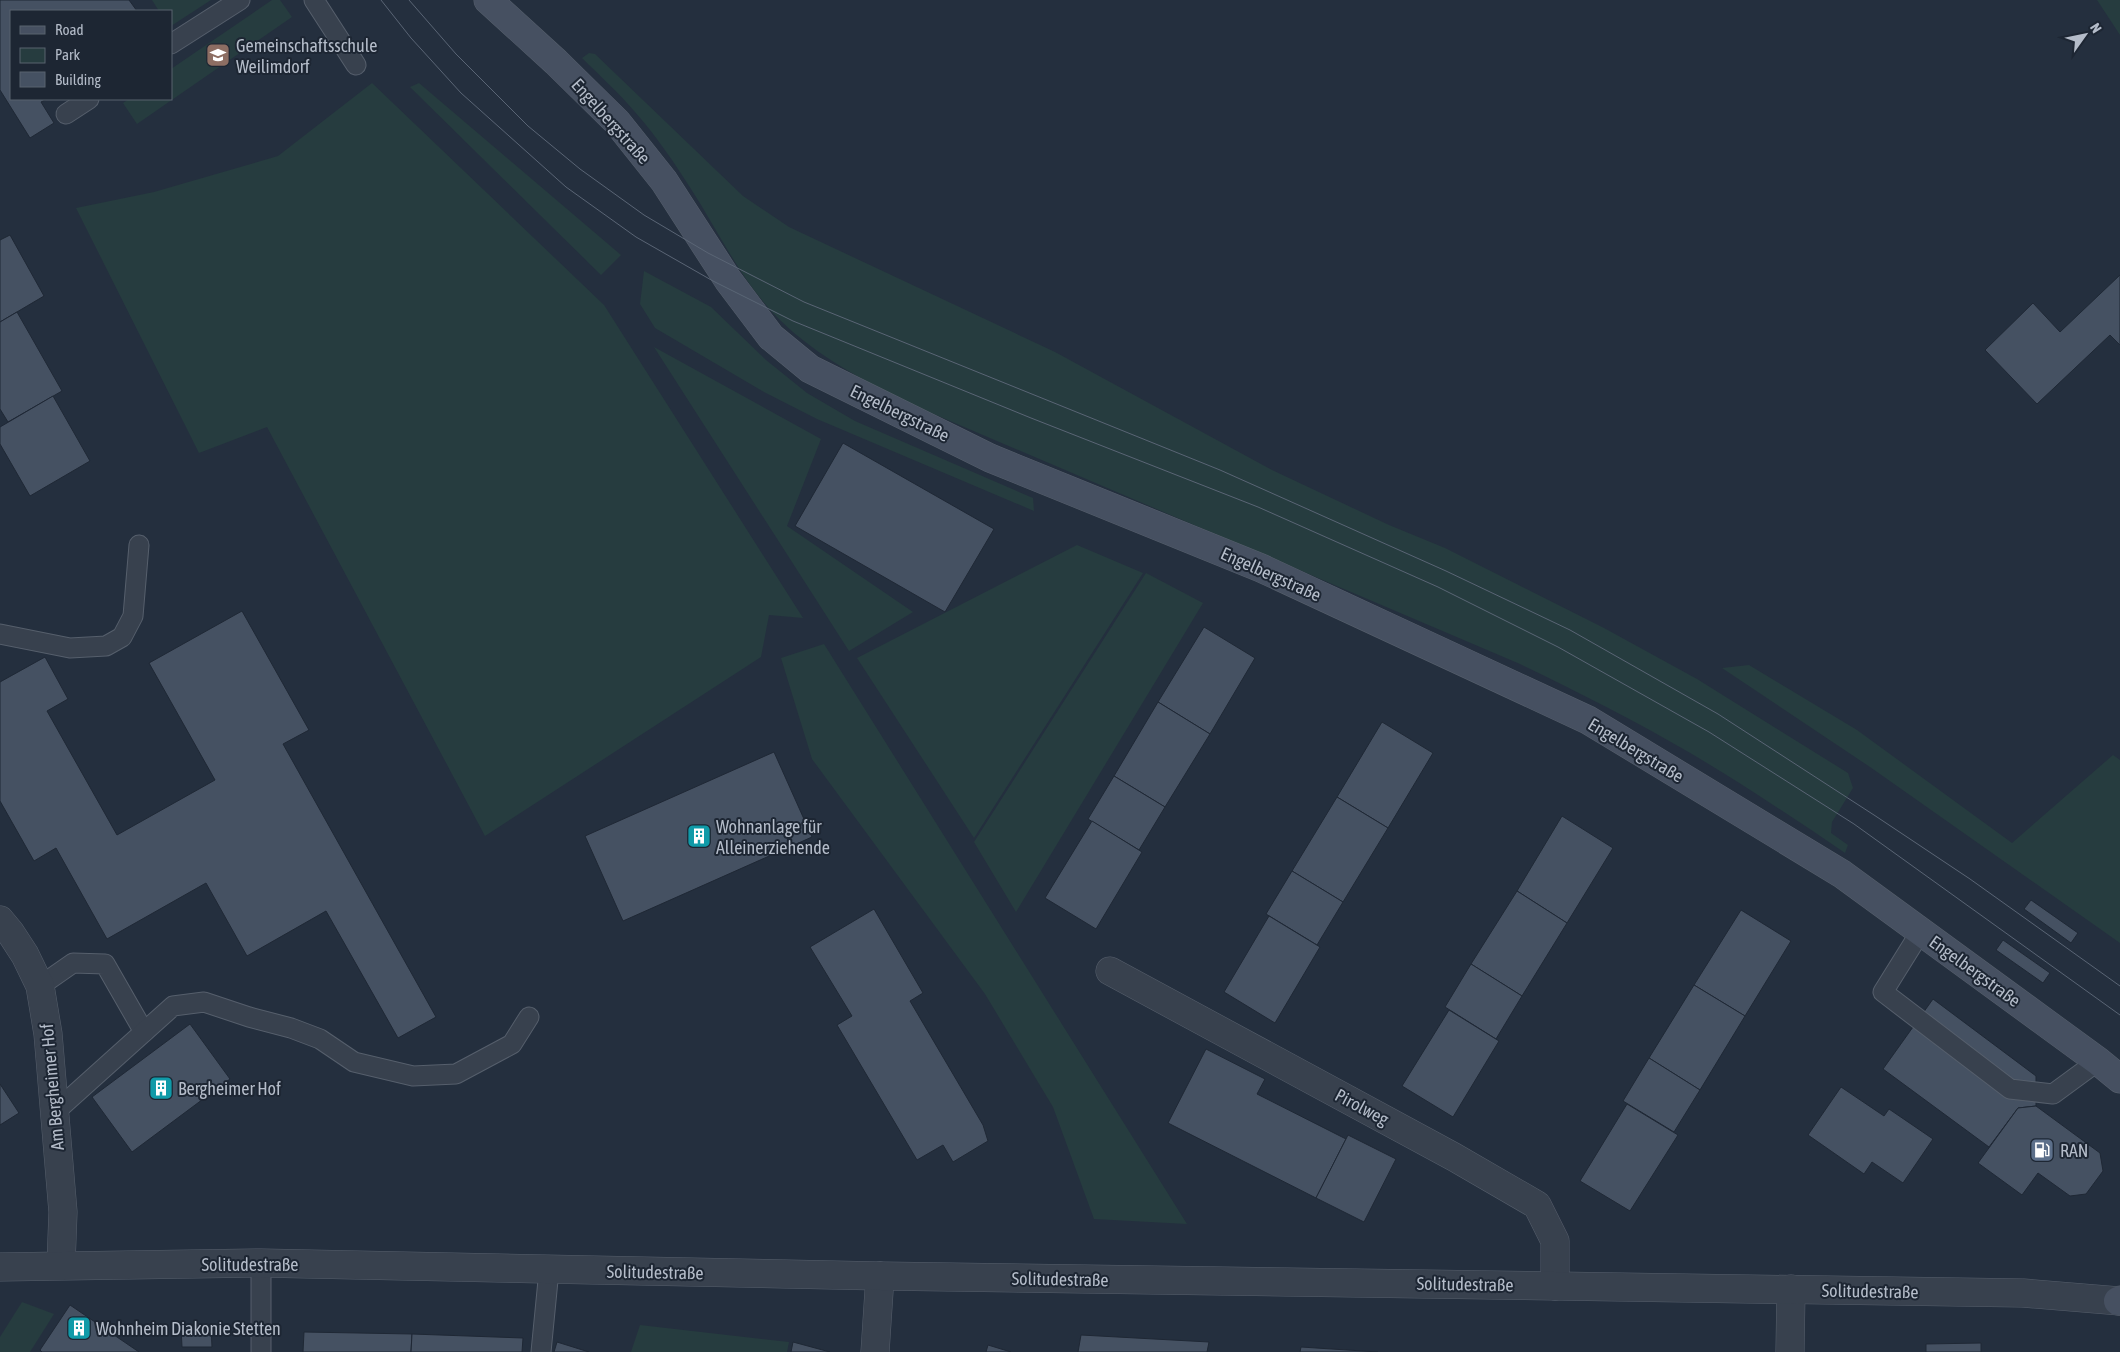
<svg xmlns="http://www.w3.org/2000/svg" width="2120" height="1352" viewBox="0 0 2120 1352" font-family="'Asap Condensed',sans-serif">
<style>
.green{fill:#263c3f}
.building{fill:#455162;stroke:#1f2835}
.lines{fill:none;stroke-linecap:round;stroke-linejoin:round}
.service-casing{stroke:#565f6c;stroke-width:21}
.minor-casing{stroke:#565f6c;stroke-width:29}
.tertiary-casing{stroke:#565f6c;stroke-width:29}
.secondary-casing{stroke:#565f6c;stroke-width:29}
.service{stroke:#38414e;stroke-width:19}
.minor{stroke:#38414e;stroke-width:28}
.tertiary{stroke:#38414e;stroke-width:28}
.secondary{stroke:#465061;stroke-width:28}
.tram{stroke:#5a6575;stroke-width:1}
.labels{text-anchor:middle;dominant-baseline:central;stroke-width:4;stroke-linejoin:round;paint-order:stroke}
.poi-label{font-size:18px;fill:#b4bcc9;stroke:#1d2633;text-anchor:start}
.street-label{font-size:18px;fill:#b4bcc9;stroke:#1d2633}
</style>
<rect width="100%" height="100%" fill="#242f3e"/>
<g class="green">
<polygon points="152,0 211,0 171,26 171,11 159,11"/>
<polygon points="272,0 280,0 292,17 137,124 123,103 129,99 171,99 171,69"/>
<polygon points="2097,0 2120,0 2120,35"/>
<path d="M 589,53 L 595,54 L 743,196 L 789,227 L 1055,352 L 1272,470 L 1389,525 L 1445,548 L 1604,628 L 1697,679 L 1848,773 L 1853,788 L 1832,822 L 1831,833 L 1848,845 L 1845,853 C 1795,819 1744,785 1692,754 C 1636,721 1578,692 1520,664 L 908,403 C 863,380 817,356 781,321 C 742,283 720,234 691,189 C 674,162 656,136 635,112 C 619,93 600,76 582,58 Z"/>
<polygon points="372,83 604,305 803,618 769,615 761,657 485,836 267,427 199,453 76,208 154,192 278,156"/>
<polygon points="419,83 621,255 601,275 410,87"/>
<polygon points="644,271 711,307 766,360 807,393 855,421 1033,498 1034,511 817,419 764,392 655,328 640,304"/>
<polygon points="654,347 821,439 787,526 913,612 849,651"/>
<polygon points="1077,545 1143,573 974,838 857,658"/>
<polygon points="1146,573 1203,603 1016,912 974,842"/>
<polygon points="824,644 1187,1224 1094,1219 1053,1107 985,994 812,759 781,658"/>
<polygon points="1749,665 1857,730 2012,843 2113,755 2120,760 2120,943 1870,767 1722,668"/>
<polygon points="22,1302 54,1314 30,1352 0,1352 0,1337"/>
<polygon points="640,1325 789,1342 787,1352 631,1352"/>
</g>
<g class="building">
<polygon points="0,0 129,0 137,11 11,11 11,99 47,99 41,102 54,123 30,138 0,90"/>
<polygon points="10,235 44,296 0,322 0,240"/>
<polygon points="2120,275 2120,345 2110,335 2037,404 1985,350 2033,303 2060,332"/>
<polygon points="17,312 62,391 8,422 0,409 0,322"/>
<polygon points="53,396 90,461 30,496 0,444 0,427"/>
<polygon points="843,443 994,529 945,612 795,526"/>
<polygon points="242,611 309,730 283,744 436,1017 398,1038 326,911 247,956 206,883 107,939 56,848 34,861 0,801 0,682 45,657 68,699 47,711 117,835 215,780 149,663"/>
<polygon points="1204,627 1255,658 1210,734 1158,702"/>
<polygon points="1158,702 1210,734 1165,807 1114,776"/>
<polygon points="1382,722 1433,753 1388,828 1337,797"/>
<polygon points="774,752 812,837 623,921 585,836"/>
<polygon points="1114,776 1165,807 1139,850 1088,819"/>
<polygon points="1337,797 1388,828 1343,902 1292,871"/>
<polygon points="1562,816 1613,848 1567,923 1517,891"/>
<polygon points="1092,821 1142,852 1096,929 1045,898"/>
<polygon points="1292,871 1343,902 1317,945 1266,914"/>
<polygon points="1517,891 1567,923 1522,996 1471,964"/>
<polygon points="2031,900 2078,933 2071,943 2024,909"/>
<polygon points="874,909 923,993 910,1001 983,1125 988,1141 953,1162 943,1145 917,1160 837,1025 852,1016 810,947"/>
<polygon points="1741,910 1791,941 1745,1016 1694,985"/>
<polygon points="1269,916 1320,947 1275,1023 1224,992"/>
<polygon points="2003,940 2050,973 2043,983 1996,950"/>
<polygon points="1471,964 1522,996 1496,1039 1445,1007"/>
<polygon points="1694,985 1745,1016 1700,1090 1649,1058"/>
<polygon points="1933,999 2036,1076 2036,1106 2018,1108 1989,1147 1883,1069"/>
<polygon points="1449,1010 1499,1041 1453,1117 1402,1086"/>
<polygon points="190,1024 230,1079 132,1152 92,1097"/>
<polygon points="1206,1049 1265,1079 1257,1094 1346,1139 1316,1198 1168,1123"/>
<polygon points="1649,1058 1700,1090 1674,1132 1623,1101"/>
<polygon points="0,1084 19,1113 0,1125"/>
<polygon points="1841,1087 1884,1116 1889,1109 1933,1139 1903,1183 1872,1162 1864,1174 1808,1135"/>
<polygon points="1627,1104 1678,1135 1630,1211 1580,1181"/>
<polygon points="2036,1106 2100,1153 2103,1171 2086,1194 2070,1196 2038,1173 2022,1195 1978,1163 2018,1108"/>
<polygon points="1348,1135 1396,1159 1364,1222 1316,1198"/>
<polygon points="70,1305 139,1352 42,1352 40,1350"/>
<polygon points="181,1327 211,1327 212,1347 182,1347"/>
<polygon points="304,1332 412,1334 411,1352 303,1352"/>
<polygon points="412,1334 523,1338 522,1352 411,1352"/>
<polygon points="1081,1335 1209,1342 1207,1352 1078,1352"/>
<polygon points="557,1342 589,1352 554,1352"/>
<polygon points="793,1342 830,1352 791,1352"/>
<polygon points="1981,1343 1981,1352 1926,1352 1926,1344"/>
<polygon points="988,1345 1011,1352 986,1352"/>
<polygon points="1301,1347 1378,1352 1300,1352"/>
</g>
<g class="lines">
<g class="service-casing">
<g id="service">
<polyline points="314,0 356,65"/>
<polyline points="171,44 240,0"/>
<polyline points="66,114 89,99"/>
<polyline points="0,634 70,648 106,646 122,637 133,616 139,545"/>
<polyline points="1921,931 1883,992 2010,1089 2053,1094 2098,1061"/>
<polyline points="40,986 73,963 105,964 144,1032"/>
<polyline points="55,1112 173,1006 204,1002 249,1017 291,1028 320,1039 354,1062 413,1076 456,1074 512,1044 529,1017"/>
<polyline points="261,1263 261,1352"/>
<polyline points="541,1352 549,1270"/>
</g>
</g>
<g class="minor-casing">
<g id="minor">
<polyline points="0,920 10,932 25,955 40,986 48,1034 63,1212 61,1265"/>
<polyline points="1110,971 1454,1157 1537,1205 1555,1241 1555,1286"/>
<polyline points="875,1352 880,1276"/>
<polyline points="1790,1352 1791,1289"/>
</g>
</g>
<g class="tertiary-casing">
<polyline id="tertiary" points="0,1267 261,1263 880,1276 2023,1293 2120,1301"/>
</g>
<g class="secondary-casing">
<g id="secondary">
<polyline points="488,0 556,62 617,122 664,181 728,280 771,337 810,369 990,458 1261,568 1588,720 1842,874 2098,1061 2120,1079"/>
<polyline points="2118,1301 2120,1300"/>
</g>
</g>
<use href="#service" class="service"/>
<use href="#minor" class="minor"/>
<use href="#tertiary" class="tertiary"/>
<use href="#secondary" class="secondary"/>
<g class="tram">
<polyline points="381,0 411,38 461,93 566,187 636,237 713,281 793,321 1031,418 1258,507 1438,587 1558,647 1709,732 1854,824 2120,1015"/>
<polyline points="409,0 456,54 528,126 580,169 644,215 708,253 804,302 1220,470 1446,571 1570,630 1718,714 1874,815 1970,879 2120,986"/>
</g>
</g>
<defs>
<g id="school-square" transform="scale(1.25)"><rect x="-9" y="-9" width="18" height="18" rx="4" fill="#8d6e63" stroke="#1d2633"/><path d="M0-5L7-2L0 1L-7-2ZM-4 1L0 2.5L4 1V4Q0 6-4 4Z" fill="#fff"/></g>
<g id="building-square" transform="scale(1.25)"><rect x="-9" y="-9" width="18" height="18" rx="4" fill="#0f9aa8" stroke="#1d2633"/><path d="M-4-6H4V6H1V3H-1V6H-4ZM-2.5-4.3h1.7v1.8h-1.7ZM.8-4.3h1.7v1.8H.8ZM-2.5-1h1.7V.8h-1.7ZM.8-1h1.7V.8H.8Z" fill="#fff"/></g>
<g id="fuel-square" transform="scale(1.25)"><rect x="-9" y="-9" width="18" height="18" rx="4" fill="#5c6f8a" stroke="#1d2633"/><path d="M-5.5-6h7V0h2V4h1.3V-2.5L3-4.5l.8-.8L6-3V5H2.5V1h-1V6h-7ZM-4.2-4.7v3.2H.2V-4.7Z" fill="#fff"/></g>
</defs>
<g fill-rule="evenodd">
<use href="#school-square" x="218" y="55"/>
<use href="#building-square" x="699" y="836"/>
<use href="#building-square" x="161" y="1088"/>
<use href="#fuel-square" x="2042" y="1150"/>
<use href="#building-square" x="79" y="1328"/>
</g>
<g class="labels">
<g class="poi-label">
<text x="236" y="45">Gemeinschaftsschule<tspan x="236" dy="21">Weilimdorf</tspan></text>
<text x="716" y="826">Wohnanlage für<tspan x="716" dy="21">Alleinerziehende</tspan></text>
<text x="178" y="1088">Bergheimer Hof</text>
<text x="2060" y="1150">RAN</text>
<text x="96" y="1328">Wohnheim Diakonie Stetten</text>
</g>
<g class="street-label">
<text transform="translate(611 121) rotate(48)">Engelbergstraße</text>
<text transform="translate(900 413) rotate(26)">Engelbergstraße</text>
<text transform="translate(1271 574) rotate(24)">Engelbergstraße</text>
<text transform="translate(1636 750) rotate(31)">Engelbergstraße</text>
<text transform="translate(1975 971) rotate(36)">Engelbergstraße</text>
<text transform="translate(52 1087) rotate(-95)">Am Bergheimer Hof</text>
<text transform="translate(1362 1107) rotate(28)">Pirolweg</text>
<text x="250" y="1264">Solitudestraße</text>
<text transform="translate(655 1272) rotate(1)">Solitudestraße</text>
<text transform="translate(1060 1279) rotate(1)">Solitudestraße</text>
<text transform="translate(1465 1284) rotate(1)">Solitudestraße</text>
<text transform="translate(1870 1291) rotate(1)">Solitudestraße</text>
</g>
</g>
<rect x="10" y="10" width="162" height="90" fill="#1d2633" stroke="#59626f"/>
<rect x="20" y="26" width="25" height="8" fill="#465061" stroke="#59626f"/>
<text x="55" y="35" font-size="15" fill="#b4bcc9">Road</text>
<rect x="20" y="48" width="25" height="15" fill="#263c3f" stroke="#59626f"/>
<text x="55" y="60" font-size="15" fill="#b4bcc9">Park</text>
<rect x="20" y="72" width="25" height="15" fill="#455162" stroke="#59626f"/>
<text x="55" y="85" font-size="15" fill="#b4bcc9">Building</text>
<g transform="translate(2085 35) rotate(57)" stroke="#1d2633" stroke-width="4" paint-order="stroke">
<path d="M0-4L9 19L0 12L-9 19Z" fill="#b4bcc9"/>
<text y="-8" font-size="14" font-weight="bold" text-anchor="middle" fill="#b4bcc9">N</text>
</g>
</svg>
